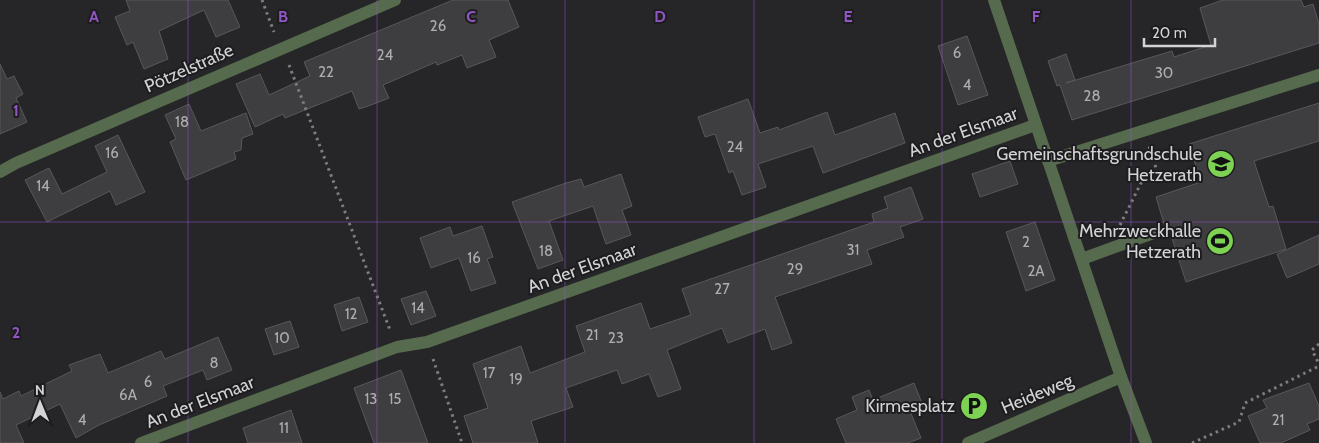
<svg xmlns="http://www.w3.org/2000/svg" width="1319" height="443" viewBox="0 0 1319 443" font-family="Cabin,sans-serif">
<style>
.building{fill:#3e3d40;stroke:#59575b}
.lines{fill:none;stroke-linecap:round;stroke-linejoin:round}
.path{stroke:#7d7c7f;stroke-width:3;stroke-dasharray:2.5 4;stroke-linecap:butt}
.minor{stroke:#566b4d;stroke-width:12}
.grid{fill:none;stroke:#9156c4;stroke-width:1;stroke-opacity:0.55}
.labels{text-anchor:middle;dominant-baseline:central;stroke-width:4;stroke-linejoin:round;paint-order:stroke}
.number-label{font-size:15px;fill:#aeaeb0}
.street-label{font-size:18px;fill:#d3d3d5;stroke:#1d1c1f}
.poi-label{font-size:18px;fill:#d3d3d5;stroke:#1d1c1f;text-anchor:end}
.grid-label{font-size:16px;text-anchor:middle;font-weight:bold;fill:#9156c4;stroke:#1d1c1f;stroke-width:4;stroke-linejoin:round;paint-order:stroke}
</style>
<rect width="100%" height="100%" fill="#262528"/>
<g class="building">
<polygon points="126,0 228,0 240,27 216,37 204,10 159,31 168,59 144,69 133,42 127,45 115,17 130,11"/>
<polygon points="453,0 508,0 519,27 489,40 496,57 467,68 462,55 437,65 436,62 383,85 389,98 371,105 359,109 352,91 285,118 283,114 255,127 236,84 260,74 269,95 310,76 304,62"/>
<polygon points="1223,0 1301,0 1304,7 1313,4 1319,24 1319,43 1072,120 1060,85 1057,86 1048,61 1066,54 1075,80 1066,83 1172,51 1174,57 1211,45 1200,8"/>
<polygon points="967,36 988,95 958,105 938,46"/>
<polygon points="0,64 7,79 14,76 23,94 16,98 27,122 0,134"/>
<polygon points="748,99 760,133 778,127 779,130 827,112 835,135 895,113 905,143 823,173 813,146 758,164 766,187 742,195 733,171 729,173 715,134 705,137 698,117"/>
<polygon points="1319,103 1319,141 1254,161 1269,207 1273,206 1286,249 1186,282 1168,226 1165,227 1156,197 1201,182 1189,144"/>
<polygon points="189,104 201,131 246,113 253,134 242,138 241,150 234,152 236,159 186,180 170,142 176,139 165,115"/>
<polygon points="118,135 145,192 116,205 110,191 47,222 25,180 49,168 62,194 107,172 95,146"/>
<polygon points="1010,161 1018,184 980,197 972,174"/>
<polygon points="621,174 632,206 622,210 631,235 606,244 593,206 549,221 563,260 538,269 512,202 566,183 581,179 584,187"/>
<polygon points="911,187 923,219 900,227 904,237 867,250 872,264 775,297 792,343 772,350 765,329 728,343 722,328 667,350 681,389 658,397 649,374 622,384 617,370 566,388 573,407 531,421 538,443 473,443 464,416 488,408 473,364 521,346 530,373 585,352 576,326 641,303 650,329 691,315 682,289 874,222 872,214 888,208 884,197"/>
<polygon points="1035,222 1055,280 1026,291 1006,232"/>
<polygon points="482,226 493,257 487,259 496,283 471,291 459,258 431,268 420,238 450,227 453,236"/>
<polygon points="1319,235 1319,264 1287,278 1277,254"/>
<polygon points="426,291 436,316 411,325 401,299"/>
<polygon points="359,297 368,322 342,331 334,305"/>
<polygon points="290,321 299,347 274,355 265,329"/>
<polygon points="218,337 232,370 207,380 203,370 163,386 167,396 99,425 76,438 60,404 16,425 24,443 0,443 0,392 3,399 19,391 21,396 72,371 69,365 100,354 108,373 161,351 165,359"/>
<polygon points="401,370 428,443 374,443 354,388"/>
<polygon points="914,383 923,406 910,411 921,438 908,443 846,443 836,419 857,410 852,397 869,390 873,400"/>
<polygon points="1309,383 1319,406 1319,419 1307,424 1310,430 1281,443 1260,443 1248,416 1267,408 1263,400"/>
<polygon points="291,410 302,443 248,443 243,428"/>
</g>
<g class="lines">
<g class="path">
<polyline points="262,0 274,32"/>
<polyline points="289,65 390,330"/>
<polyline points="1120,225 1143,179 1157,171 1149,146"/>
<polyline points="1319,344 1312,350 1319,364"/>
<polyline points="433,359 462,443"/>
<polyline points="1192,443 1239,422 1245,403 1319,366"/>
</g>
<g class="minor">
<polyline points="994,0 1121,377 1146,443"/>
<polyline points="1048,161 1319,75"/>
<polyline points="0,172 16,163 395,0"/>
<polyline points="1082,259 1156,232"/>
<polyline points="141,443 397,347 427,342 1035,125"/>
<polyline points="968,443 1121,377"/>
</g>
</g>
<path class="grid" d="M 188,0 L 188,443M 377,0 L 377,443M 565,0 L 565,443M 754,0 L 754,443M 942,0 L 942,443M 1131,0 L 1131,443M 0,222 L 1319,222"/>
<defs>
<g id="school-disc" transform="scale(1.4375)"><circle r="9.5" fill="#7dd153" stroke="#1d1c1f"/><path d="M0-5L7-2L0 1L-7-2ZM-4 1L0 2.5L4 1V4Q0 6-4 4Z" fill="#111"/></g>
<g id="stadium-disc" transform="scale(1.4375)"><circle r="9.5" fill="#7dd153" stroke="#1d1c1f"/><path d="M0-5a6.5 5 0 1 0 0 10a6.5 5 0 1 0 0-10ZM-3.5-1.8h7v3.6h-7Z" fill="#111"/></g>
<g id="parking-disc" transform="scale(1.4375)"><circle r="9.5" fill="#7dd153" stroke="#1d1c1f"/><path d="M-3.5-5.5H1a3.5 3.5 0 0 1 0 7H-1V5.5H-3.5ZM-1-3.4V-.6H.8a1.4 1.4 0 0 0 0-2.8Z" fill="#111"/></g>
</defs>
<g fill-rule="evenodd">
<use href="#school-disc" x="1221" y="164"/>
<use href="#stadium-disc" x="1220" y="241"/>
<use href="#parking-disc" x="974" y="406"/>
</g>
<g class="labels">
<g class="number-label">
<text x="438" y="26">26</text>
<text x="957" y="53">6</text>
<text x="385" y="55">24</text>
<text x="326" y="72">22</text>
<text x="1164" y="73">30</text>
<text x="967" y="85">4</text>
<text x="1092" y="96">28</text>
<text x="182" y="122">18</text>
<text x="735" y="147">24</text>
<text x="112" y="153">16</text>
<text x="43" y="186">14</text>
<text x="1026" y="242">2</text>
<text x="853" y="250">31</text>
<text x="546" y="251">18</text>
<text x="474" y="258">16</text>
<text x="795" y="269">29</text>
<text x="1036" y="271">2A</text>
<text x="722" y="289">27</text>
<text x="418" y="308">14</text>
<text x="351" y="314">12</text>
<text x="592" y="335">21</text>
<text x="282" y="338">10</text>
<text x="616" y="338">23</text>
<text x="214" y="363">8</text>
<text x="489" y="373">17</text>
<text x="516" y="379">19</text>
<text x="148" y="382">6</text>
<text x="128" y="395">6A</text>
<text x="371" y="399">13</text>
<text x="395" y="399">15</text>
<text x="82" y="420">4</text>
<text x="1278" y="420">21</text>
<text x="284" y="428">11</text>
</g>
<g class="street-label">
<text transform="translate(189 68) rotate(-24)">Pötzelstraße</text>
<text transform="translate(963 132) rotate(-20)">An der Elsmaar</text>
<text transform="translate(582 268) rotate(-20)">An der Elsmaar</text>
<text transform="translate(1037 394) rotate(-23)">Heideweg</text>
<text transform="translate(200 402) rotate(-21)">An der Elsmaar</text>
</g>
<g class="poi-label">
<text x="1202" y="154">Gemeinschaftsgrundschule<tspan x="1202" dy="21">Hetzerath</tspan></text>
<text x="1201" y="231">Mehrzweckhalle<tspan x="1201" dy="21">Hetzerath</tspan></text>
<text x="955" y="406">Kirmesplatz</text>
</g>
</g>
<g class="grid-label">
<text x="94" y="22">A</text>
<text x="283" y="22">B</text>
<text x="471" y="22">C</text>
<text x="660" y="22">D</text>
<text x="848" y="22">E</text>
<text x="1036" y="22">F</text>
<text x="16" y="116">1</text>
<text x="16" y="338">2</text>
</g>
<g transform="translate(40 403) rotate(359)" stroke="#1d1c1f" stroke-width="4" paint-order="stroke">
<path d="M0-4L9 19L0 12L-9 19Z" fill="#d3d3d5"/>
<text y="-8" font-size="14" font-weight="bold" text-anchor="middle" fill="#d3d3d5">N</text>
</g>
<path d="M1144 38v8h71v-8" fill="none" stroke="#d3d3d5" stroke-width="2.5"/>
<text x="1152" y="38" font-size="15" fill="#d3d3d5" stroke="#1d1c1f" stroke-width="4" paint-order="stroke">20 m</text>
</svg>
